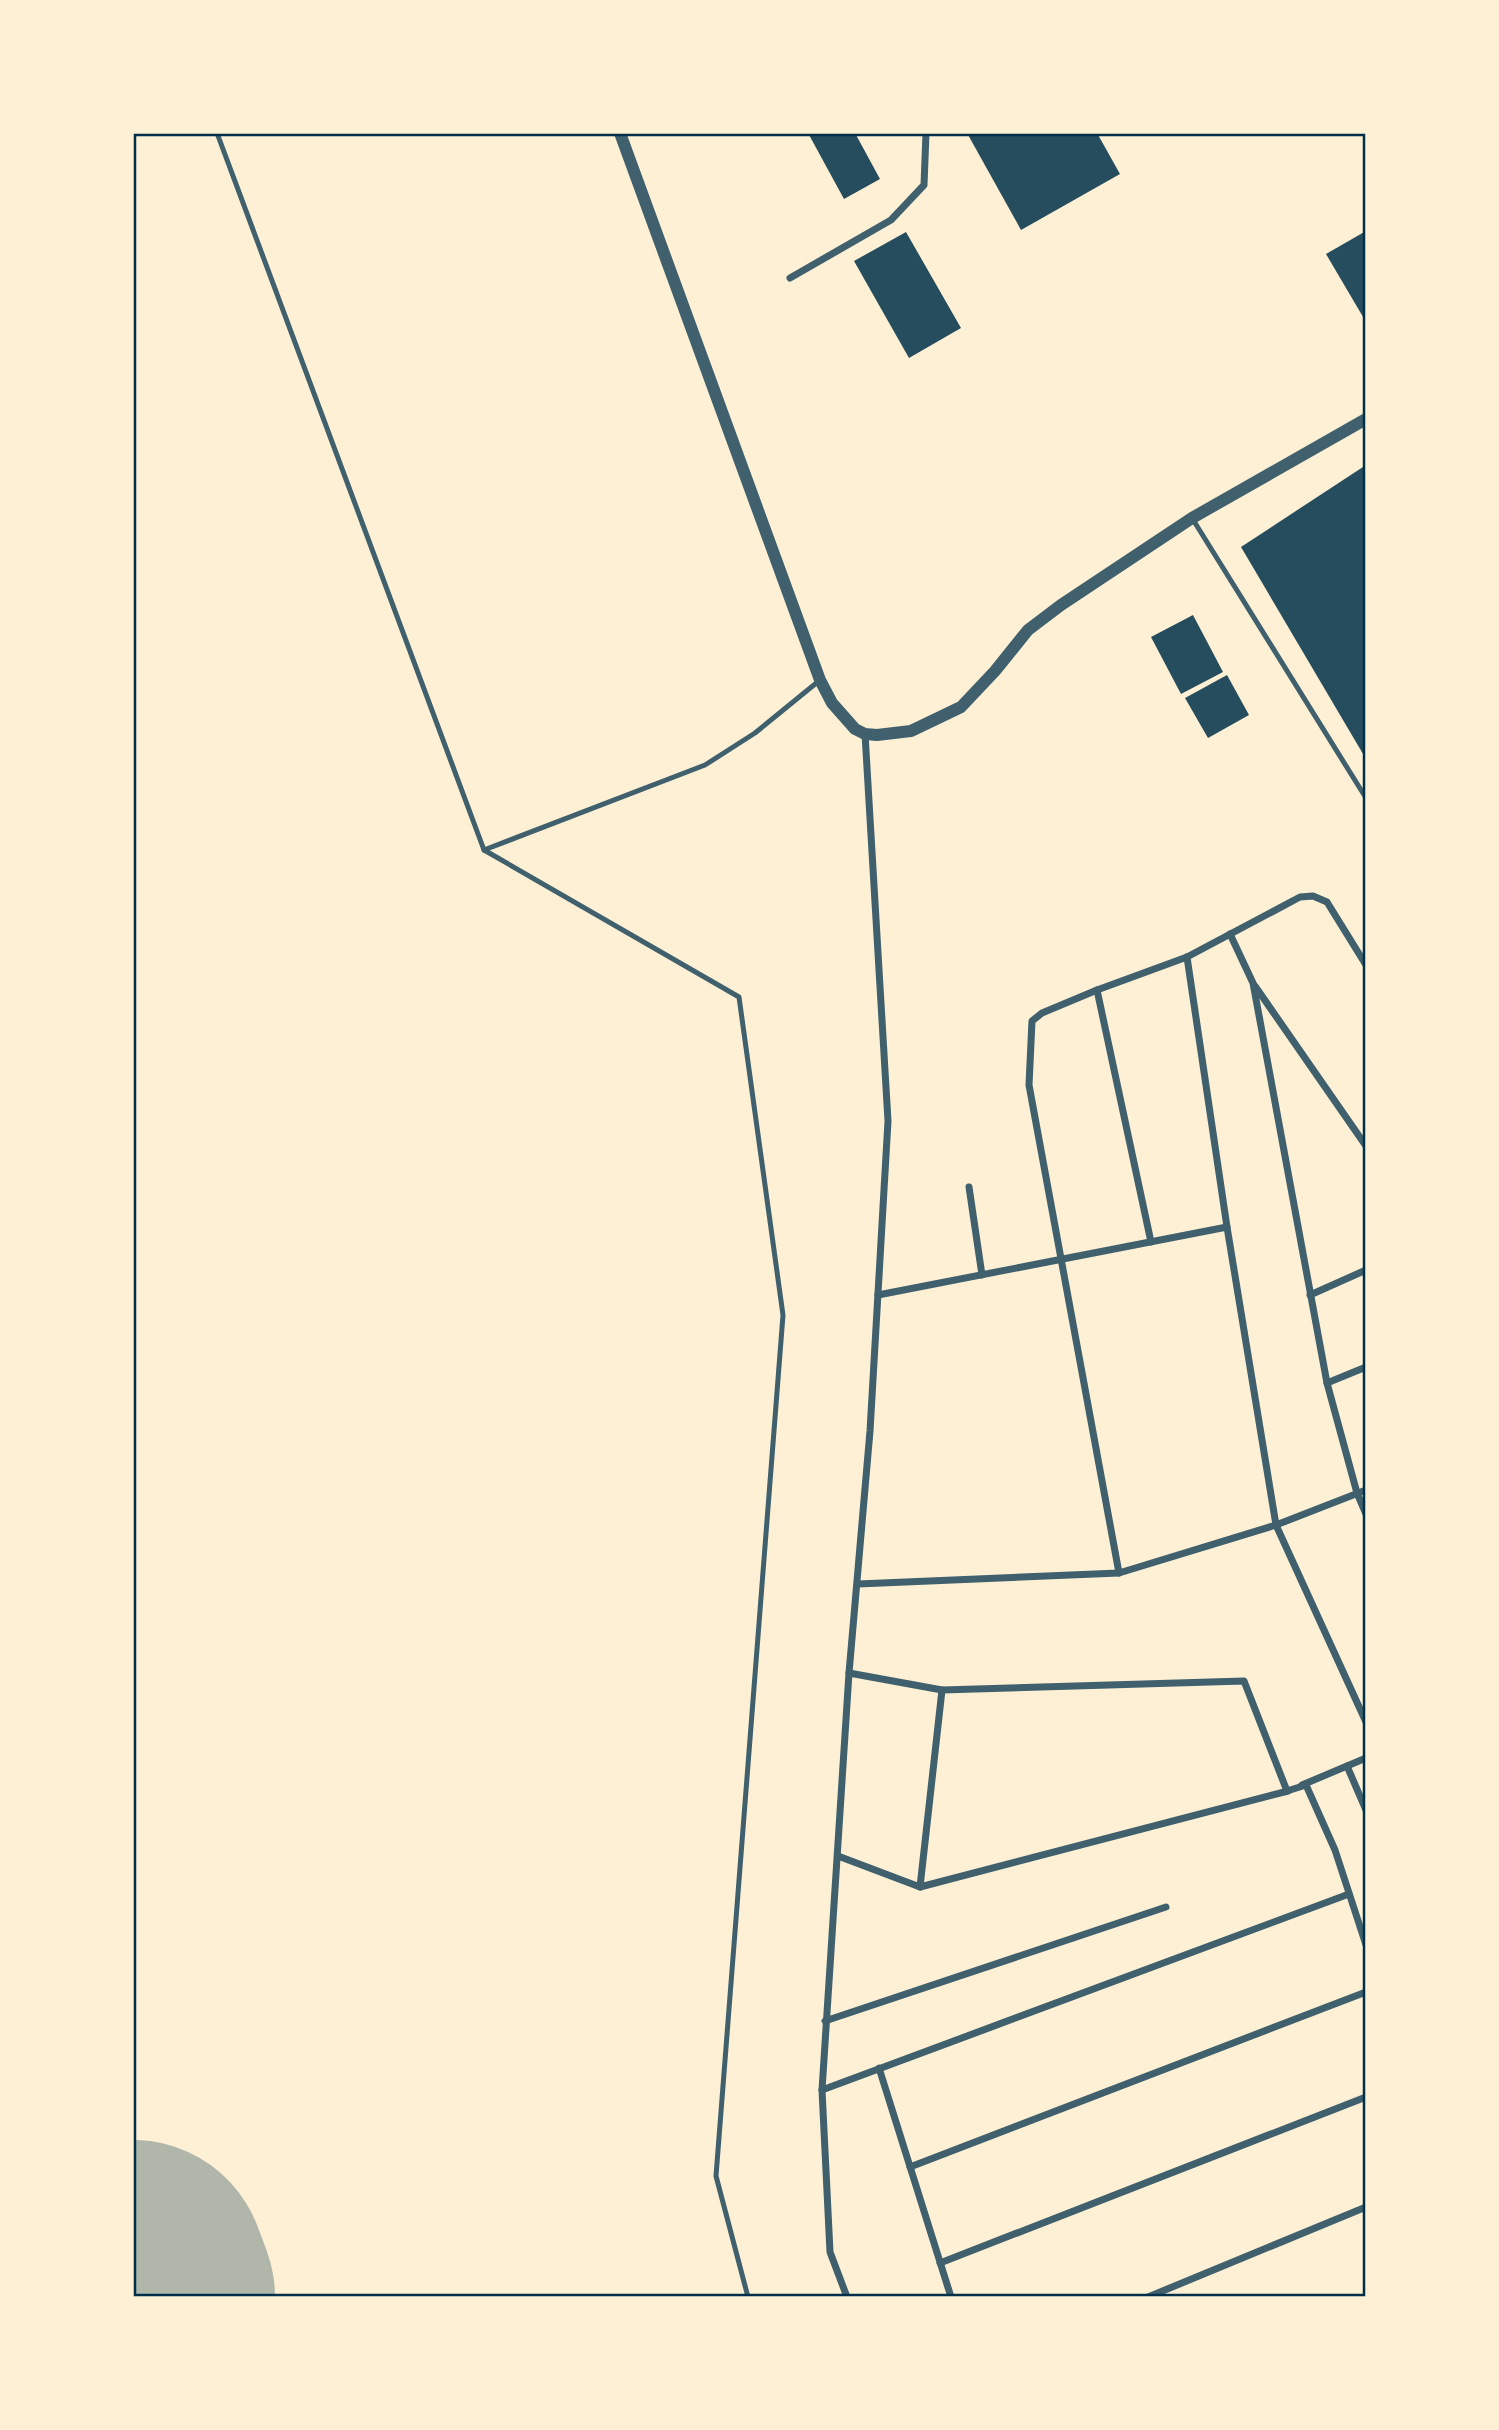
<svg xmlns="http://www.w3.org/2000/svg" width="1499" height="2430" viewBox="0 0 1499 2430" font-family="'Titillium Web',sans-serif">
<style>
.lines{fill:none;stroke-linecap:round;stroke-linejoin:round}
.runway{stroke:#b1b6ab;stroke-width:266}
.building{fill:#264d5e}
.service{stroke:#3f606c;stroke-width:5}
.minor{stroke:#3f606c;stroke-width:7}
.tertiary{stroke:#3f606c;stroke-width:12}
.neatline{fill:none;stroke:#003049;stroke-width:2.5}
</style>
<rect width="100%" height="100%" fill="#fdf0d5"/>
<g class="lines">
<polyline class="runway" points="133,2273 142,2297"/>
</g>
<g class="building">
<polygon points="808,133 855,133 880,179 844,199"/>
<polygon points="967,133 1097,133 1120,174 1021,230"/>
<polygon points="1366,231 1366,322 1326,254"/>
<polygon points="906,232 961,328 909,358 854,261"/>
<polygon points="1366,465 1366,759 1241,547"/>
<polygon points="1193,615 1223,672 1181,694 1151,637"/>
<polygon points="1227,675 1249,715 1208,738 1185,698"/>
</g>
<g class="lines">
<g class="service">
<polyline points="217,133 484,850 739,997 783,1315 716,2176 748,2297"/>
<polyline points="1192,518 1366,798"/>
<polyline points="484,850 705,765 755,733 820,680"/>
</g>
<g class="minor">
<polyline points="790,278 891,220 924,185 926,133"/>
<polyline points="1230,934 1253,983 1327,1383 1357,1493 1366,1514"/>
<polyline points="1187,957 1227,1227"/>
<polyline points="1255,986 1366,1146"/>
<polyline points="1097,990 1151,1242"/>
<polyline points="969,1187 982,1275"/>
<polyline points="878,1295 1227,1227 1276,1525 1366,1722"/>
<polyline points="1310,1295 1366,1270"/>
<polyline points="1327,1383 1366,1367"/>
<polyline points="1119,1573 1029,1085 1032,1021 1042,1013 1097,990 1187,957 1300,897 1313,896 1327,902 1366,965"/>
<polyline points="858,1584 1119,1573 1276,1525 1366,1490"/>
<polyline points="849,1673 942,1690"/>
<polyline points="1347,1766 1366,1810"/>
<polyline points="1302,1785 1366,1758"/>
<polyline points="838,1856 920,1887 1288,1791"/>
<polyline points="920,1887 942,1690 1244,1681 1287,1791 1306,1785 1335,1850 1366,1945"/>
<polyline points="825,2021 1166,1907"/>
<polyline points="879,2068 951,2297"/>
<polyline points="822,2090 1349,1894"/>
<polyline points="910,2167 1366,1992"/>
<polyline points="940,2263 1366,2097"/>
<polyline points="847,2297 830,2252 822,2090 849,1673 870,1431 888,1121 865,734"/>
<polyline points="1148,2297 1366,2207"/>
</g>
<polyline class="tertiary" points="620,133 820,680 832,703 855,729 865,734 877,735 911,731 961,707 995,671 1028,630 1061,605 1192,518 1366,419"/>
</g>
<rect width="1499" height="2430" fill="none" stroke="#fdf0d5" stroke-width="270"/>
<rect x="135" y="135" width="1229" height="2160" class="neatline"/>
</svg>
